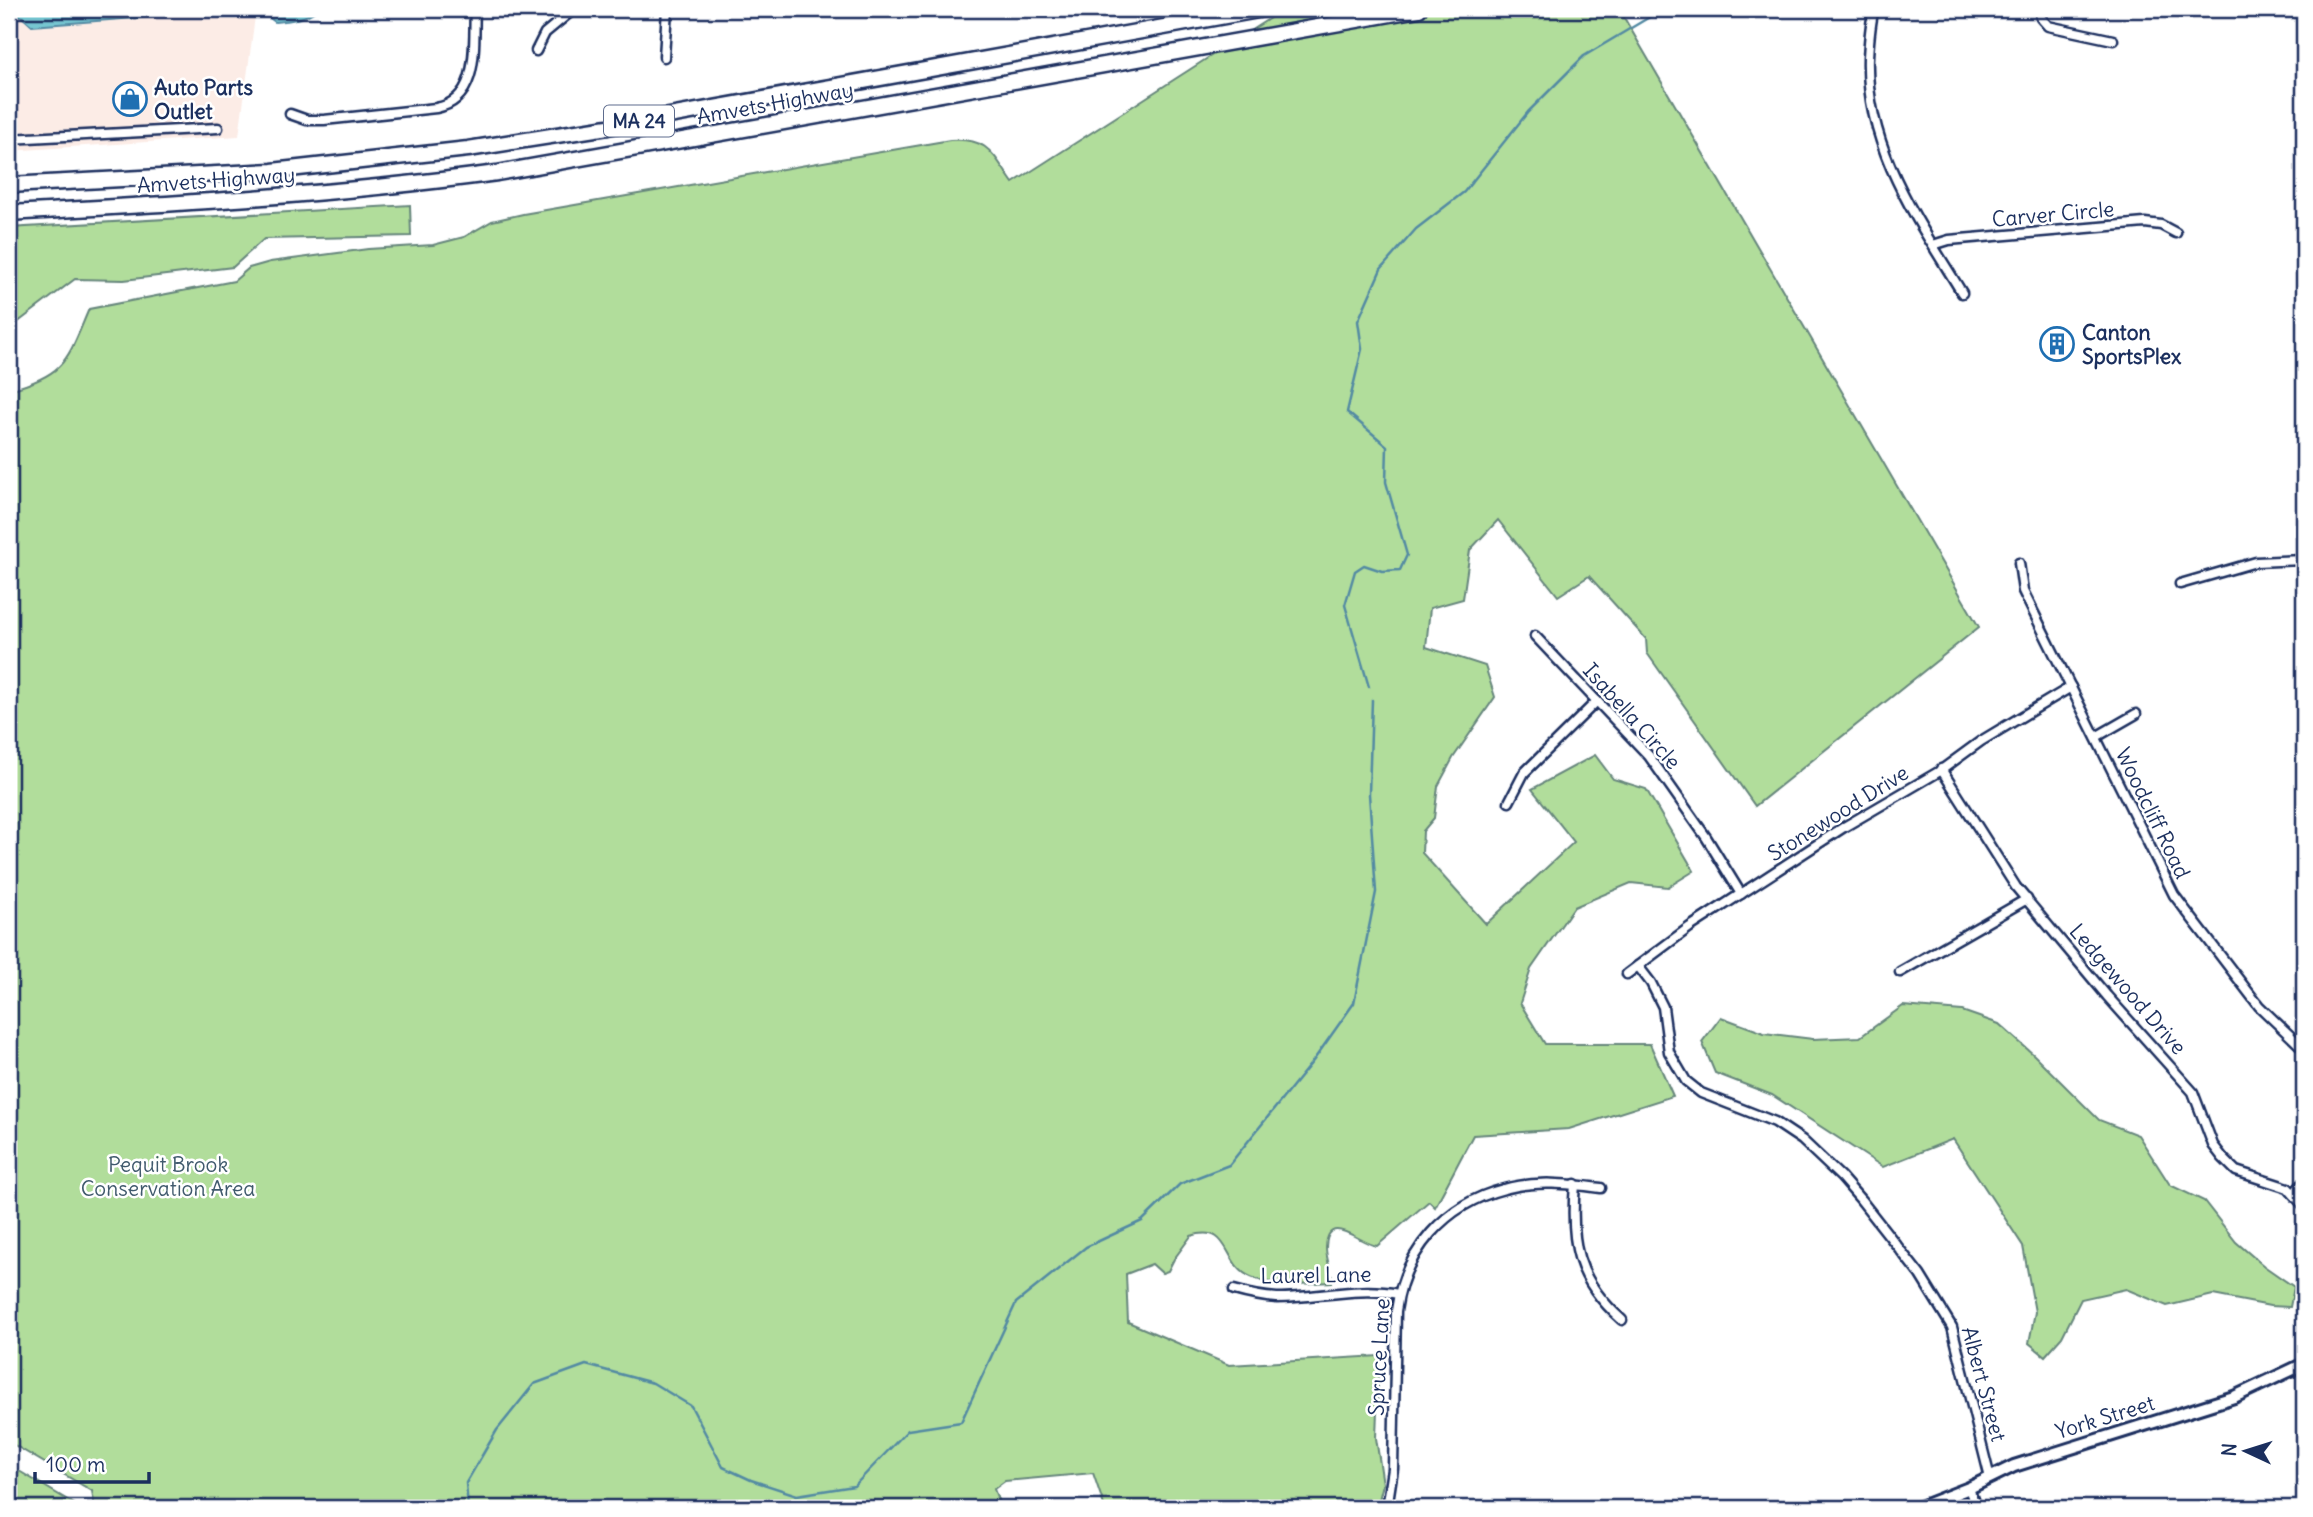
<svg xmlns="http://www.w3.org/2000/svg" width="2313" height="1517" viewBox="0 0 2313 1517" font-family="Delius,sans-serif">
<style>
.built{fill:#fcece6}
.green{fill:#b1dd9b;stroke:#66867c;stroke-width:2}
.water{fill:#76c6d1;stroke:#528aa3;stroke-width:2}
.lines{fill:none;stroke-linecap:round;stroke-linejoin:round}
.stream{stroke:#528aa3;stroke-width:2.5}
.street-casing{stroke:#1b2f5e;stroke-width:13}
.secondary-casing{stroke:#1b2f5e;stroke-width:16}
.highway-casing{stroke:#1b2f5e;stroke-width:19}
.street{stroke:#fff;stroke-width:8}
.secondary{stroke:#fff;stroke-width:10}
.highway{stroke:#fff;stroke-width:14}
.labels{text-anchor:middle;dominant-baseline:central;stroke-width:5;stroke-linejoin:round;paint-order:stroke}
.shield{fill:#fff;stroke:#5f6d8e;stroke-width:2}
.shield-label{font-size:19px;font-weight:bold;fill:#1b2f5e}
.poi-label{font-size:21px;font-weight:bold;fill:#1b2f5e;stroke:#fff;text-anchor:start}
.street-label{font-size:21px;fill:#1b2f5e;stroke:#fff}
.park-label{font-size:21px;fill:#405a6d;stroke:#fff}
</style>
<rect width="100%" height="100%" fill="#fff"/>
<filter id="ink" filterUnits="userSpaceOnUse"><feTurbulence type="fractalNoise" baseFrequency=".0143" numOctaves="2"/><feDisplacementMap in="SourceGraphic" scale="14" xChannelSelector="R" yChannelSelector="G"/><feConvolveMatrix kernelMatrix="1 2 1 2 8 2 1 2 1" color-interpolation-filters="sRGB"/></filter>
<g filter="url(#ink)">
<polygon class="built" points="9,9 256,9 239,136 9,151"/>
<g class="green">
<path d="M 1284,9 L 1619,9 L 1979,627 L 1755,806 L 1647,653 L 1646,639 L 1589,576 L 1558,596 L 1498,520 L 1470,550 L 1463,599 L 1430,608 L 1426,647 L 1485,666 L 1495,697 L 1453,758 L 1438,786 L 1434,818 L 1423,831 L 1422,853 L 1486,924 L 1574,842 L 1532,789 L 1595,755 L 1613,779 L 1646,789 L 1694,871 L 1668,887 L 1631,883 L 1574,907 L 1531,969 L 1520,1003 L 1545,1044 L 1650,1044 L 1673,1096 L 1569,1129 L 1473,1135 L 1435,1207 L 1429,1201 L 1377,1246 C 1360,1244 1327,1210 1326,1248 C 1326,1260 1332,1270 1332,1282 C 1305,1283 1276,1288 1251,1277 C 1222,1265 1232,1223 1191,1236 L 1174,1259 L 1168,1271 L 1162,1273 L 1152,1264 L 1126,1274 L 1128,1322 L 1229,1365 L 1379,1356 L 1376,1438 L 1383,1484 L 1377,1508 L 1105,1508 L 1093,1473 L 1005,1481 L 994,1489 L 1001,1508 L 95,1508 L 92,1491 L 9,1442 L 9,390 C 66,375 67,360 89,309 L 234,281 L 249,268 L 270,262 L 368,249 L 433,245 L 464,237 L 492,221 L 523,214 L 950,140 C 989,137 993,155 1013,183 Z"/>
<polygon points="410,205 411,236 264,239 233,267 124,280 75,279 9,329 9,228"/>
<polygon points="1903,1006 1962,1011 1999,1024 2034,1055 2099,1120 2138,1135 2170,1185 2204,1201 2236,1242 2264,1266 2294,1287 2290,1307 2270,1306 2213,1295 2167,1306 2126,1289 2081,1299 2062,1337 2045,1356 2029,1343 2035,1312 2023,1246 1953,1139 1883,1167 1772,1095 1715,1073 1702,1042 1721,1017 1764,1033 1813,1039 1860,1037"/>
<polygon points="9,1465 81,1508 9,1508"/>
</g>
<g class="water">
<polygon points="21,9 173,9 148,17 32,26 21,16 13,13 14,10"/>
<path d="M 258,9 L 318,9 C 305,19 290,21 275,22 Z"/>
</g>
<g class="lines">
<g class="stream">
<polyline points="1369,687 1345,605 1355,571 1364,565 1382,571 1400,570 1407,555 1386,482 1387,446 1347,412 1362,349 1358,321 1381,269 1416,229 1464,192 1528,112 1584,56 1663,9"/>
<polyline points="468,1508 466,1483 497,1430 534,1384 586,1365 653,1383 691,1406 723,1467 751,1480 797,1495 854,1486 908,1430 961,1422 1016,1303 1086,1247 1142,1221 1180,1184 1229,1165 1313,1061 1354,1003 1376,892 1369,794 1372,700"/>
</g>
<g class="street-casing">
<g id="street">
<path d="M 1874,9 C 1870,24 1869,41 1868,57 C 1865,147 1917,219 1962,293"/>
<polyline points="2039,9 2041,18 2048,26 2113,40"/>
<polyline points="536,51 545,33 574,9"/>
<polyline points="664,57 667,9"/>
<path d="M 290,114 L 307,120 L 324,120 L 436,108 C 481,100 473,43 475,9"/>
<polyline points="9,139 218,128"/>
<polyline points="1933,245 1949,240 2145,223 2161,225 2176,233"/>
<polyline points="2019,563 2023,591 2174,895 2259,1006 2304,1049"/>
<polyline points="2180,584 2256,562 2304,560"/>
<polyline points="1535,636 1649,756 1706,837 1741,894"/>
<polyline points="2096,737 2136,714"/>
<polyline points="1941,769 2016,887 2107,996 2193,1092 2213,1145 2223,1158 2236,1171 2288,1188 2304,1206"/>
<polyline points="1509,802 1524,773 1597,701"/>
<polyline points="1638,966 1651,983 1663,1007 1669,1052 1686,1081 1701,1093 1775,1122 1802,1140 1841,1177 1861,1200 1920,1275 1952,1327 1990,1478"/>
<polyline points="1900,972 2027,899"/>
<polyline points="1627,974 1690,927 1844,827 1940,771 1981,741 2071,687"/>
<path d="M 1575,1184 C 1570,1243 1576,1279 1622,1320"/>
<polyline points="2294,1193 2304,1182"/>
<path d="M 1234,1290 C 1248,1294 1262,1297 1277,1298 C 1317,1298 1359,1286 1398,1294"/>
<polyline points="1969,1488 1976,1508"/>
<path d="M 1387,1508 L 1393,1469 L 1396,1311 C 1404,1251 1445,1204 1504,1189 C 1536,1180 1569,1184 1601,1188"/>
</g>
</g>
<g class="secondary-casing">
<polyline id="secondary" points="1918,1508 1969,1488 2014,1466 2234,1397 2304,1364"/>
</g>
<g class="highway-casing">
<g id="highway">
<polyline points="9,185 272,171 468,149 608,127 1264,9"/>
<path d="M 9,213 C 172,204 335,195 497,173 L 1419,9"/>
</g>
</g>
<use href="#street" class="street"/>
<use href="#secondary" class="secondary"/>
<use href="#highway" class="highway"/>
</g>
</g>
<defs>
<g id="shop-ring" transform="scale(1.75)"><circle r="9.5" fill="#fff" stroke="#1f6fb2" stroke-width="1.5"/><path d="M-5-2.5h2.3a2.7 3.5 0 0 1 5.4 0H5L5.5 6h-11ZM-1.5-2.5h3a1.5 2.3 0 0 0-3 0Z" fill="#1f6fb2"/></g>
<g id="building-ring" transform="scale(1.75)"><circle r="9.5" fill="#fff" stroke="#1f6fb2" stroke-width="1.5"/><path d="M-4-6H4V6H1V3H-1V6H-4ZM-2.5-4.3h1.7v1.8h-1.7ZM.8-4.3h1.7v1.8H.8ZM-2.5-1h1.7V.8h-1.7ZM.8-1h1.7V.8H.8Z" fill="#1f6fb2"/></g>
</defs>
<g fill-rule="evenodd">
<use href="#shop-ring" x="130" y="99"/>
<use href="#building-ring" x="2057" y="344"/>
</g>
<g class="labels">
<rect class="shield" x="604" y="105.5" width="70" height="31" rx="5"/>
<g class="shield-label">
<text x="639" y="121">MA 24</text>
</g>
<g class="poi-label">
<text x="154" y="87">Auto Parts<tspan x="154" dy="24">Outlet</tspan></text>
<text x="2082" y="332">Canton<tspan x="2082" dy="24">SportsPlex</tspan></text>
</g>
<g class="street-label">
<text transform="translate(775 103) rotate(-10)">Amvets Highway</text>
<text transform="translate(216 180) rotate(-4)">Amvets Highway</text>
<text transform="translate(2053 214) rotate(-5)">Carver Circle</text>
<text transform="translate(1632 716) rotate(48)">Isabella Circle</text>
<text transform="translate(1838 813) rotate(-32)">Stonewood Drive</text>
<text transform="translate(2153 813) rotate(64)">Woodcliff Road</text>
<text transform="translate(2128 989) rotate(49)">Ledgewood Drive</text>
<text transform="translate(1316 1275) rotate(-1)">Laurel Lane</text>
<text transform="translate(1379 1357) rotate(-87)">Spruce Lane</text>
<text transform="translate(1984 1384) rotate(75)">Albert Street</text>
<text transform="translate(2105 1417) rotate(-17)">York Street</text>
</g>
<g class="park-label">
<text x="168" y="1164">Pequit Brook<tspan x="168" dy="24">Conservation Area</tspan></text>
</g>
</g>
<rect width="2313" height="1517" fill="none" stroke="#fff" stroke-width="35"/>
<rect x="18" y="18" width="2278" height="1482" fill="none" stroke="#1b2f5e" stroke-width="2.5" filter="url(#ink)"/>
<g transform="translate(2246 1451) rotate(274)" stroke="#ffffff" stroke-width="5" paint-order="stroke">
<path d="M0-5L12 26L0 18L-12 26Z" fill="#1b2f5e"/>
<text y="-10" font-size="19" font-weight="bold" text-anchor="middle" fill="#1b2f5e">N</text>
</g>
<path d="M35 1472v10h114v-10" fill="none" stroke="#1b2f5e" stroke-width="3.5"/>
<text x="46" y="1472" font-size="21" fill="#1b2f5e" stroke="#ffffff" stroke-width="5" paint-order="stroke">100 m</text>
</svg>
